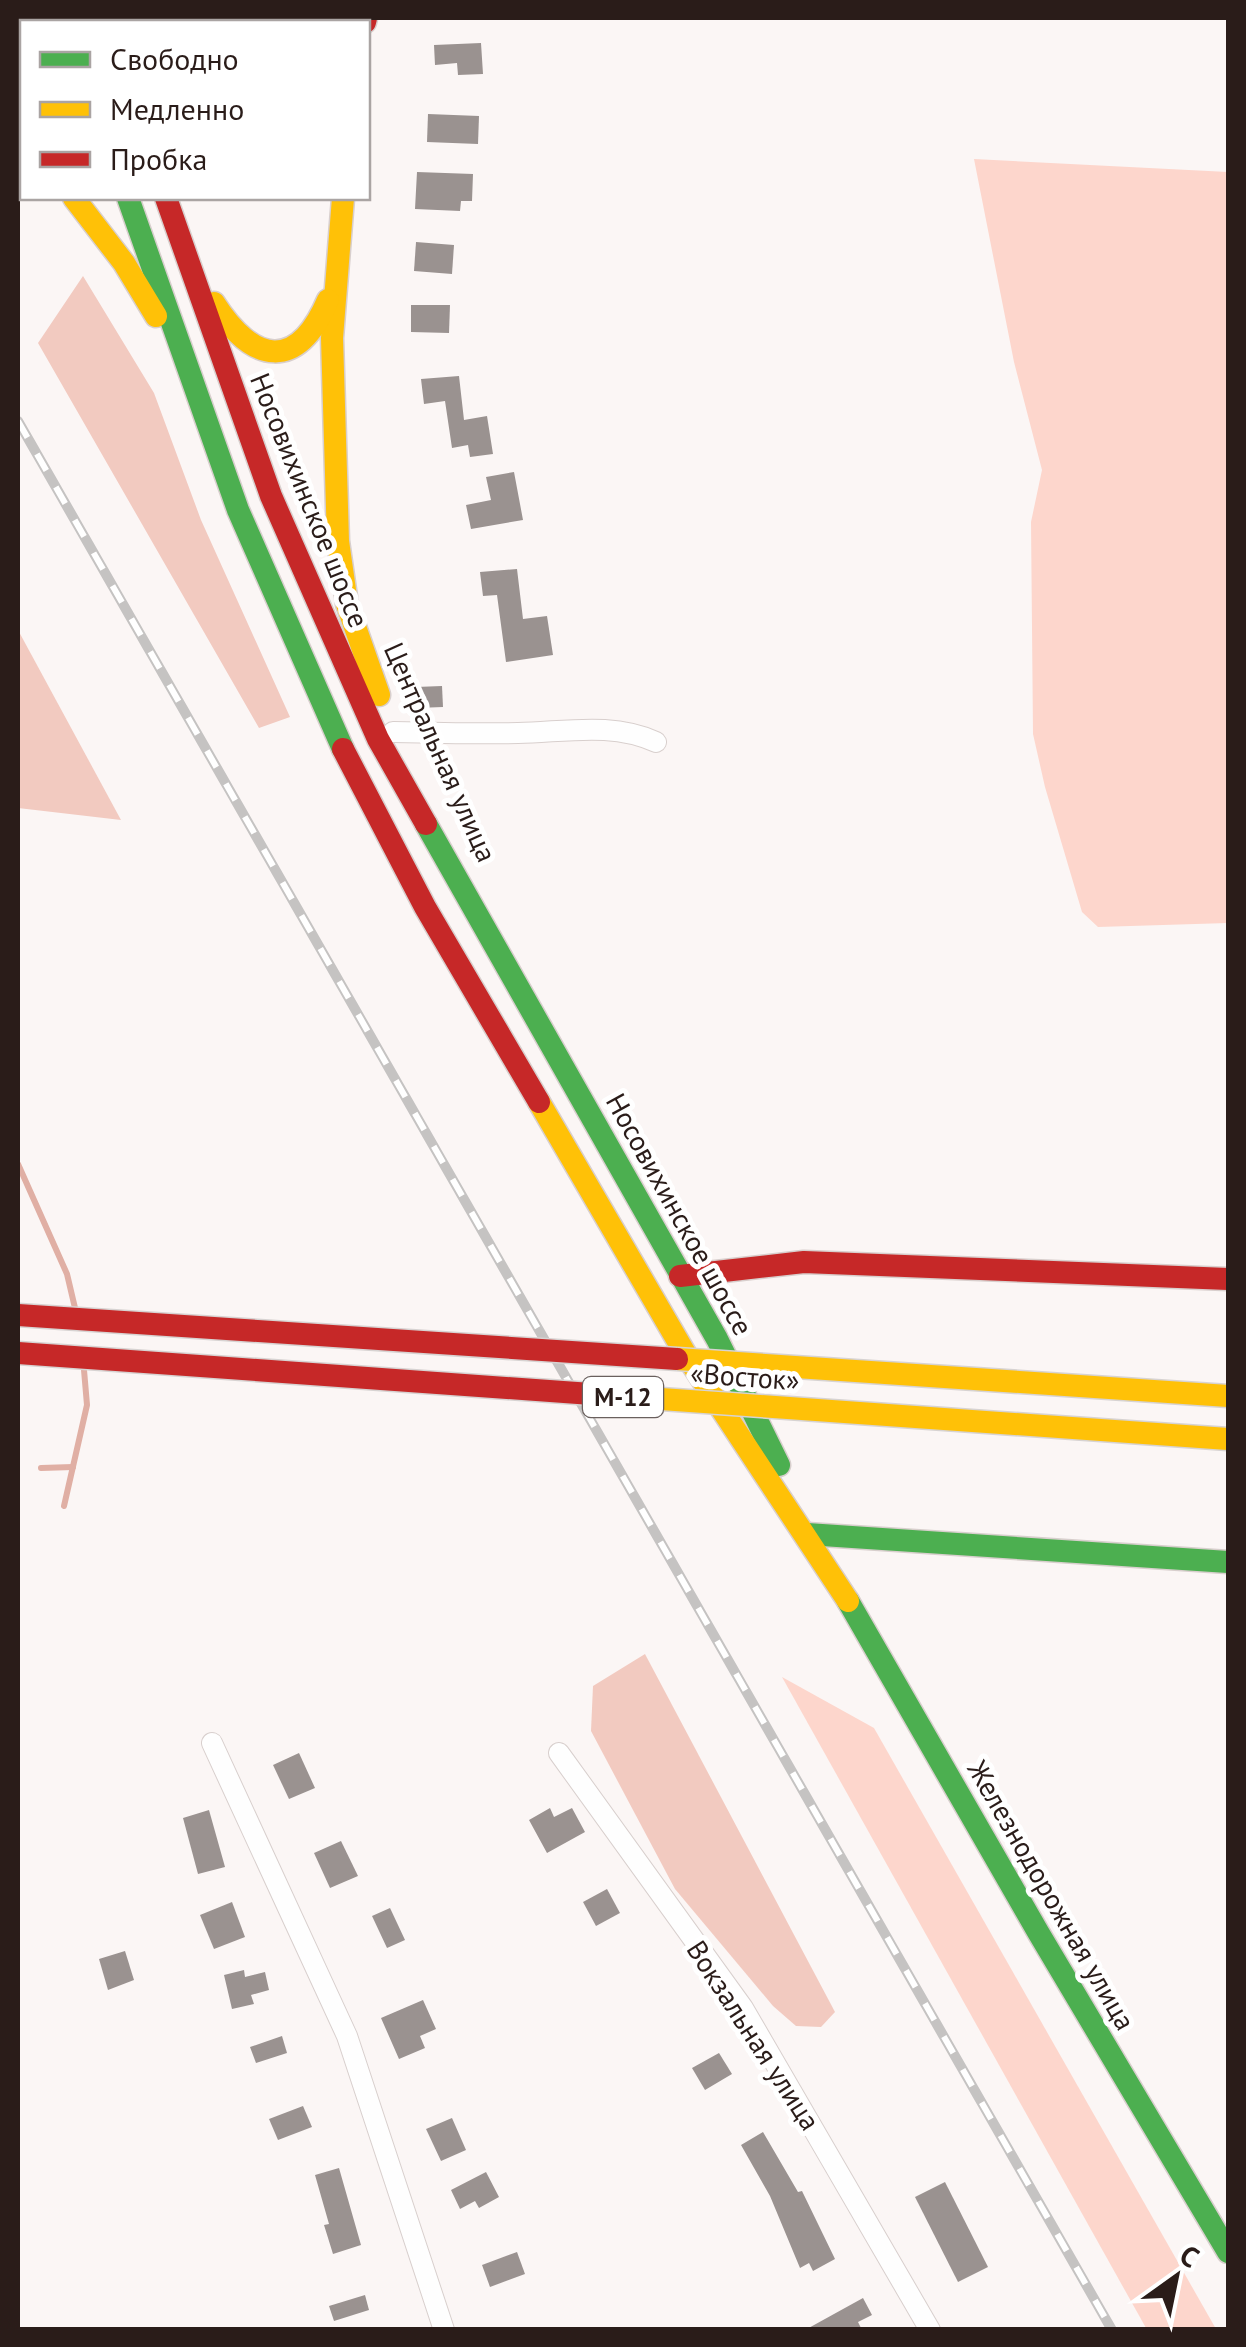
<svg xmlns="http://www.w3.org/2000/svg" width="1246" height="2347" viewBox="0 0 1246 2347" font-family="'PT Sans',sans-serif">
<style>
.green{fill:#fdd6cc}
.forest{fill:#f2cac0}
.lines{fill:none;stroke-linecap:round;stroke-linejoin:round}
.stream{stroke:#e0afa4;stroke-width:6}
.building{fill:#9a9290}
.street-casing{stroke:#d8cfcd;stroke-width:22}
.fast-casing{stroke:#d8cfcd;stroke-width:25}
.slow-casing{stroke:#d8cfcd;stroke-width:25}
.jam-casing{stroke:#d8cfcd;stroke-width:25}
.street{stroke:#fefefe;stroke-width:20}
.fast{stroke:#4caf50;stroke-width:22}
.slow{stroke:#ffc107;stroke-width:22}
.jam{stroke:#c62828;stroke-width:22}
.rail-casing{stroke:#c5c3c2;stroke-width:10}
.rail{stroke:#fff;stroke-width:6;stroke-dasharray:19;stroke-linecap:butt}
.slow-bridge-casing{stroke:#d7d3d2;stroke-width:25;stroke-linecap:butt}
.jam-bridge-casing{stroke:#d7d3d2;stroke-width:25;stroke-linecap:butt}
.slow-bridge{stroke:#ffc107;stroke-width:22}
.jam-bridge{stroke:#c62828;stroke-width:22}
.labels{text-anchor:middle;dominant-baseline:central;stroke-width:10;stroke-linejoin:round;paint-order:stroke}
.shield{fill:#fff;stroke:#6a605e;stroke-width:2.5}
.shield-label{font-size:25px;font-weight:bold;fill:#2a1c19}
.street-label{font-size:28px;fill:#2a1c19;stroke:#fff}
</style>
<rect width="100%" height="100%" fill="#fbf6f5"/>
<g class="green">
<polygon points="974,159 1228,172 1228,923 1098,927 1082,912 1045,787 1033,734 1031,522 1042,470 1014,362"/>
<polygon points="782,1677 874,1728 1216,2329 1146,2328"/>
</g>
<g class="forest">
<polygon points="83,276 154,393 201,520 290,717 259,728 38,343"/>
<polygon points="18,630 121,820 18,808"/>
<polygon points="645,1654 835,2012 821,2027 796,2026 773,2006 675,1889 591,1731 593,1686"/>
</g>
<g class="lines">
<g class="stream">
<polyline points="18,1164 67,1274 75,1308"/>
<polyline points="41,1468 73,1467"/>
<polyline points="64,1506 87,1405 84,1370"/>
</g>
</g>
<g class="building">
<polygon points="481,43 483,74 458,75 457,63 435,65 434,45"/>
<polygon points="428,114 479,116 478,144 427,142"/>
<polygon points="417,172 473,174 472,201 461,201 460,211 415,209"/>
<polygon points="416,242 454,245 452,274 414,271"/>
<polygon points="411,305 450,305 449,333 411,332"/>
<polygon points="459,376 464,420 487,416 493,454 470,457 468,445 452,448 445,401 424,404 421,379"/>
<polygon points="514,472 523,520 471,529 466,505 491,500 486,477"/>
<polygon points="517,569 523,619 547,616 553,655 506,662 497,595 483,596 480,572"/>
<polygon points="442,686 443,707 417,708 416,687"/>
<polygon points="299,1753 315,1788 289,1799 273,1765"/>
<polygon points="550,1808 554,1817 572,1808 585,1832 547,1853 529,1820"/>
<polygon points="209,1810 225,1867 198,1874 183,1818"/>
<polygon points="341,1841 358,1876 330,1888 314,1853"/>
<polygon points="607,1889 620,1913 596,1926 583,1902"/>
<polygon points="232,1902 245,1937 214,1949 200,1915"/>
<polygon points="390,1908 405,1940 387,1948 372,1916"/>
<polygon points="125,1951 134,1980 108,1990 99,1959"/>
<polygon points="244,1970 245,1977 265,1972 269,1990 251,1995 254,2004 232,2009 224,1975"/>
<polygon points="423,2000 436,2029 420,2036 425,2048 399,2059 381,2018"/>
<polygon points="282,2036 287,2053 256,2063 250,2047"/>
<polygon points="719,2053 732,2074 705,2090 692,2068"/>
<polygon points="303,2106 312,2127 278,2140 269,2119"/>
<polygon points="452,2118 466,2150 441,2161 426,2129"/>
<polygon points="763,2132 798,2192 802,2191 835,2259 813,2271 809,2263 800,2268 770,2196 741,2145"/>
<polygon points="339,2168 361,2245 333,2254 324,2225 329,2224 315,2175"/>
<polygon points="486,2172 499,2197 479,2208 475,2201 460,2209 451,2190"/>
<polygon points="945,2182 988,2267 958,2282 915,2197"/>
<polygon points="517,2252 525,2274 490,2287 482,2265"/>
<polygon points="365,2295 369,2310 334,2321 329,2306"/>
<polygon points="863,2298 872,2315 858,2322 862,2330 805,2330"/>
</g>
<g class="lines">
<g class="street-casing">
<g id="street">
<path d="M 393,732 C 435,733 477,734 518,733 C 566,732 612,722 656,742"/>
<polyline points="212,1743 347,2036 444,2330"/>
<polyline points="559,1753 743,2008 930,2330"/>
</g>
</g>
<g class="fast-casing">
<g id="fast">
<polyline points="65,18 67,22"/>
<polyline points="128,198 238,510 343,749"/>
<polyline points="426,824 717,1339 779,1465"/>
<polyline points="807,1534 1228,1562"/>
<polyline points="848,1601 1038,1932 1228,2252"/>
</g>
</g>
<g class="slow-casing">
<g id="slow">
<polyline points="18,129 22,135"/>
<polyline points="74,198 124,263 156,316"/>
<polyline points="343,198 332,338 338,541 347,604 379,695"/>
<path d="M 214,303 C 253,364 297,372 328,300"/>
<polyline points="539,1102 686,1355 848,1601"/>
</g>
</g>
<g class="jam-casing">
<g id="jam">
<polyline points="103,18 105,22"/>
<polyline points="365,22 366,18"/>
<polyline points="166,198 271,496 378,739 426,824"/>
<polyline points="343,749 425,907 539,1102"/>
<polyline points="680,1276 804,1262 1228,1279"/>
</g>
</g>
<use href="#street" class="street"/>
<use href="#fast" class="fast"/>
<use href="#slow" class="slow"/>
<use href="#jam" class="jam"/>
<g class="rail-casing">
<polyline id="rail" points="18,421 1112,2330"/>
</g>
<use href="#rail" class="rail"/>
<g class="slow-bridge-casing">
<g id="slow-bridge">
<polyline points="677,1359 1228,1396"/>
<polyline points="647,1398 1228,1439"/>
</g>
</g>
<g class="jam-bridge-casing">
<g id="jam-bridge">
<polyline points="18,1315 677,1359"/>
<polyline points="18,1353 647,1398"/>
</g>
</g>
<use href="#slow-bridge" class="slow-bridge"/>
<use href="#jam-bridge" class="jam-bridge"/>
</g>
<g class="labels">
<rect class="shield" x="583" y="1377" width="80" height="40" rx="8"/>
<g class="shield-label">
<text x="623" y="1397">М-12</text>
</g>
<g class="street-label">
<text transform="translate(310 500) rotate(68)">Носовихинское шоссе</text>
<text transform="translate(441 752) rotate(66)">Центральная улица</text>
<text transform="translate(680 1214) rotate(61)">Носовихинское шоссе</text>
<text transform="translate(745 1376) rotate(4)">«Восток»</text>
<text transform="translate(1052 1895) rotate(60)">Железнодорожная улица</text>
<text transform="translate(754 2035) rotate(57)">Вокзальная улица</text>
</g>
</g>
<rect width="1246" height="2347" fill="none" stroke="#2a1c19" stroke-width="40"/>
<rect x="20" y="20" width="350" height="180" fill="#ffffff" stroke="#aaa4a3" stroke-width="2.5"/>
<rect x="40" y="52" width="50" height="15" fill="#4caf50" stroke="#aaa4a3" stroke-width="2.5"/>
<text x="110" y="70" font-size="30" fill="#2a1c19">Свободно</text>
<rect x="40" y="102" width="50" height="15" fill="#ffc107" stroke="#aaa4a3" stroke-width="2.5"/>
<text x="110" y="120" font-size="30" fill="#2a1c19">Медленно</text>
<rect x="40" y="152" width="50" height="15" fill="#c62828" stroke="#aaa4a3" stroke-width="2.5"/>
<text x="110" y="170" font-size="30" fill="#2a1c19">Пробка</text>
<g transform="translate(1176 2277) rotate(33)" stroke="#ffffff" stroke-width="8" paint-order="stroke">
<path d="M0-8L18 38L0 25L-18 38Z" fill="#2a1c19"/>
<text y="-15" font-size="28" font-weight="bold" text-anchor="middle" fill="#2a1c19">С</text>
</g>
</svg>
